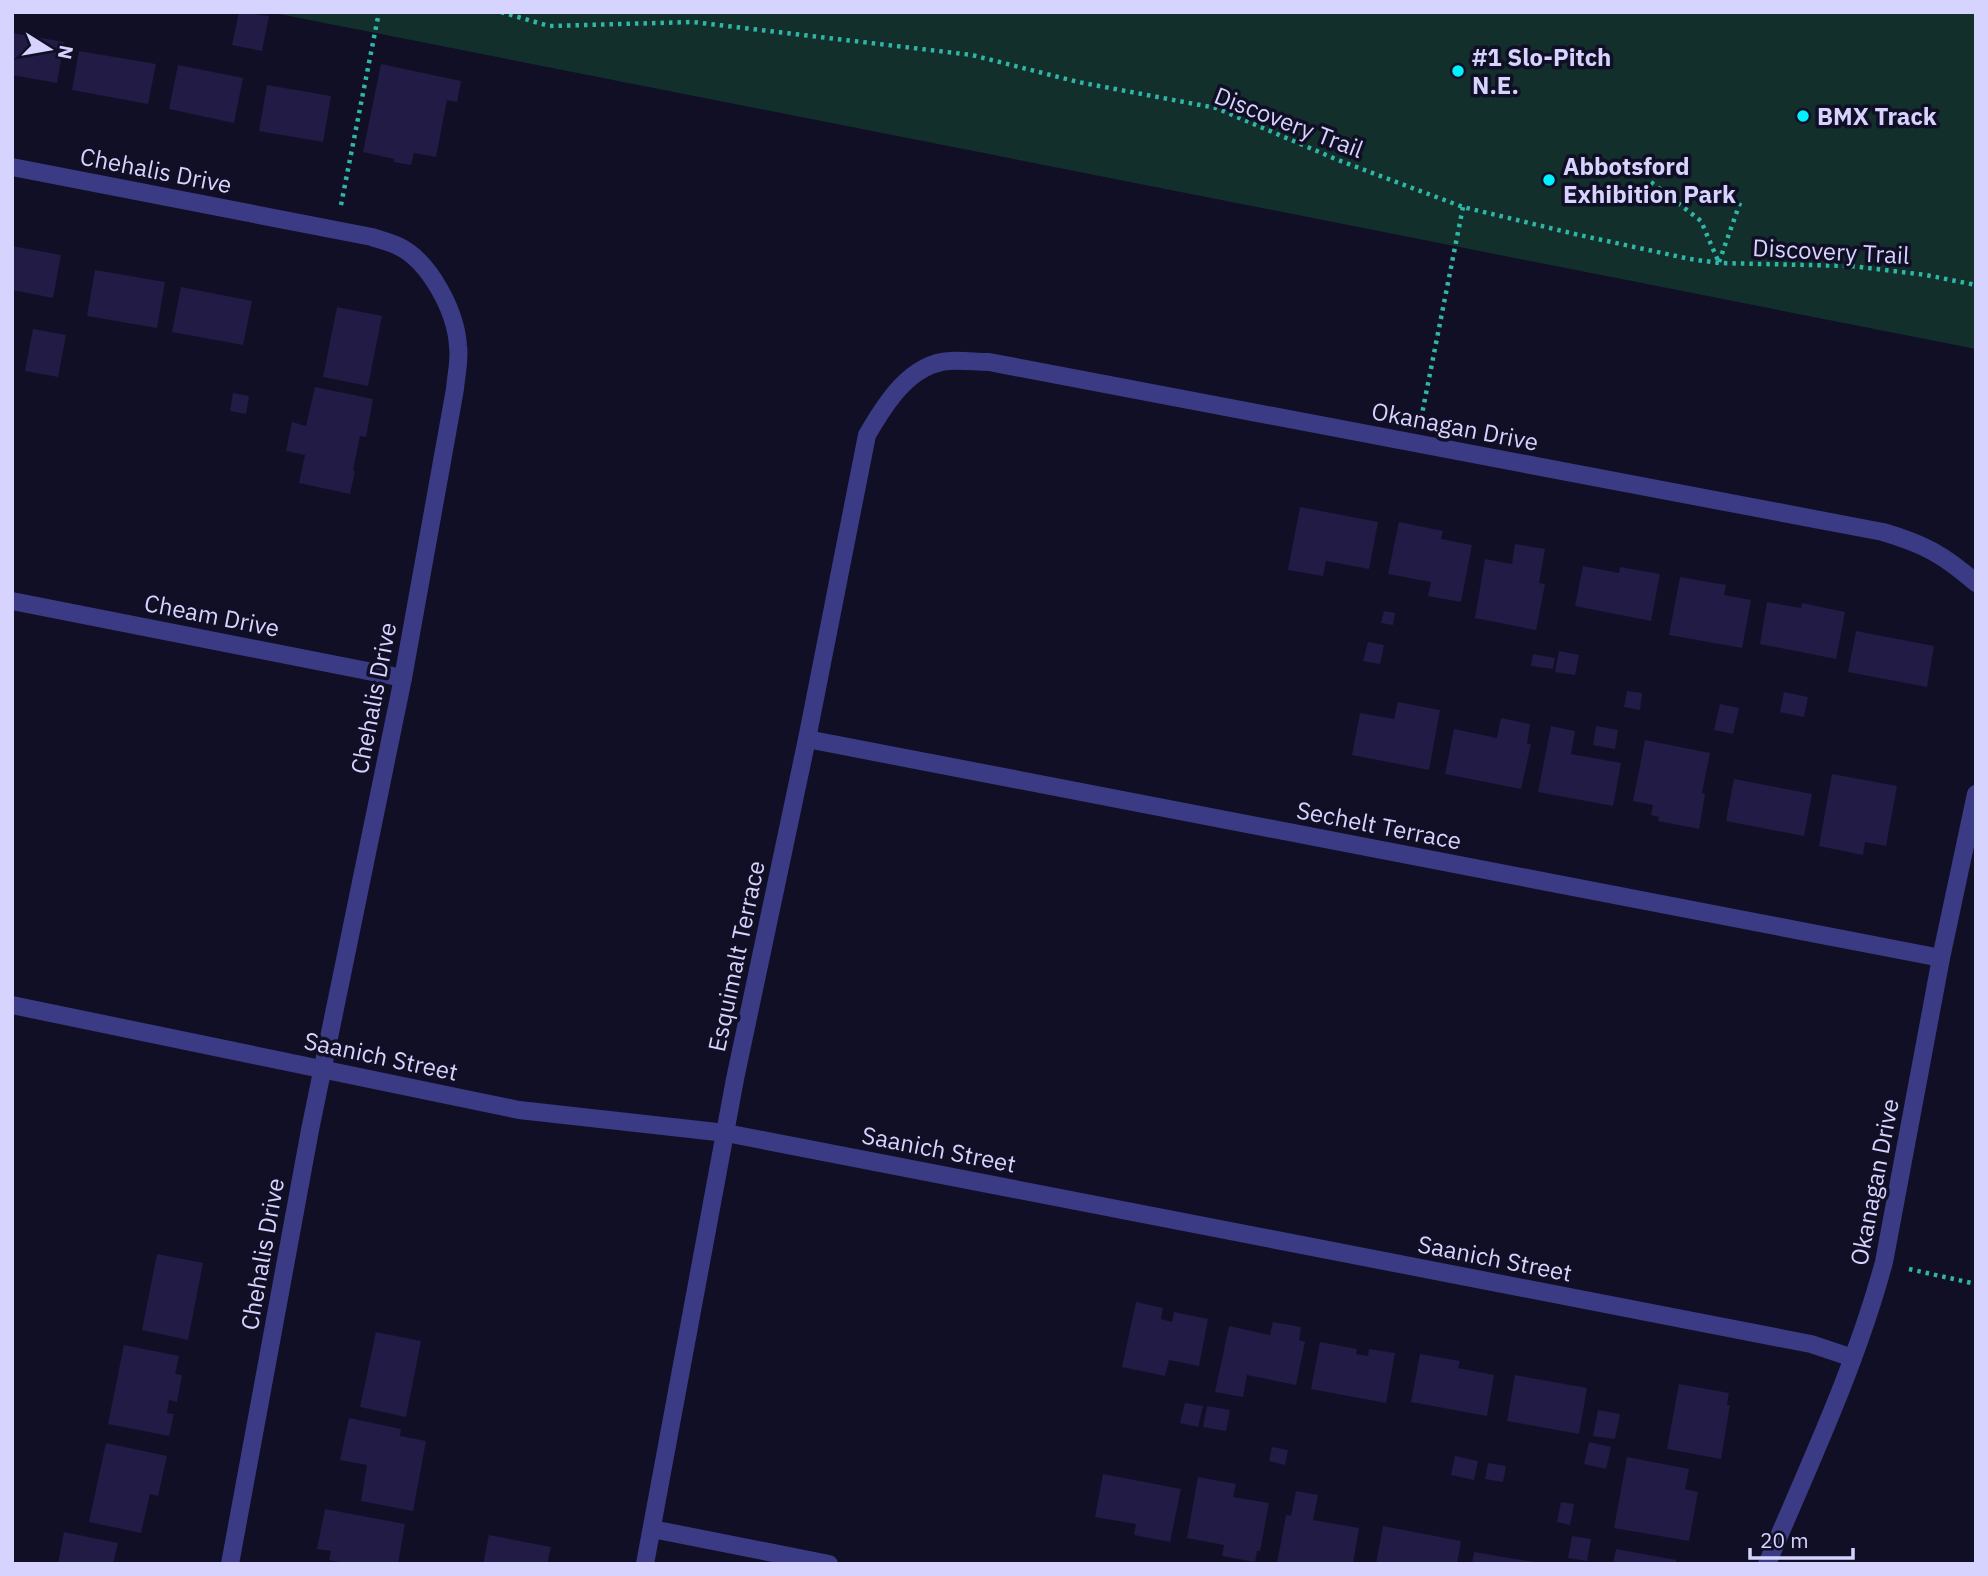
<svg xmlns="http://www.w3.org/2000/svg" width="1988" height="1576" viewBox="0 0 1988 1576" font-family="'IBM Plex Sans',sans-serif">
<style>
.green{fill:#122f2c}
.building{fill:#211b46}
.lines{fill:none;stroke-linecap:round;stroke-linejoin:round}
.path{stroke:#2fb6a7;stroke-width:4.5;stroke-dasharray:3.5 5;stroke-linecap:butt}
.minor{stroke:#3a3b84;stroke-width:18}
.poi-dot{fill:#01f1fd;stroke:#110f25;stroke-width:2.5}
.labels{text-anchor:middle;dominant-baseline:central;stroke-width:7;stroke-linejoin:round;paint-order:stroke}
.poi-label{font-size:24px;font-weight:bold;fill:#d6d3ff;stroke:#110f25;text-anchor:start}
.street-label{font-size:24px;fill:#d6d3ff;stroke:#110f25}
</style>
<rect width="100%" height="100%" fill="#110f25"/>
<polygon class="green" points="269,12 1976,12 1976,349"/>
<g class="building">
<polygon points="239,12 269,16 262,51 232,45"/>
<polygon points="12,33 64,42 57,83 12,75"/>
<polygon points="79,51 156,64 148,104 72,90"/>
<polygon points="381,64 461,81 457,102 447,100 436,157 414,153 411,165 394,162 394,159 363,152"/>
<polygon points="178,65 243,78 234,123 169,109"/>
<polygon points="267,85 331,96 323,142 259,131"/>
<polygon points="12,246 61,255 53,298 12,290"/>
<polygon points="95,270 165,282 157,328 87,316"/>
<polygon points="181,287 252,301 243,345 172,332"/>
<polygon points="337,307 382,316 368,386 323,377"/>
<polygon points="33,329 66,335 58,377 25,371"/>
<polygon points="315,387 373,399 366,437 360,436 353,470 355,471 350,494 299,483 305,455 286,451 292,422 306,426"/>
<polygon points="233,393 249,396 246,414 230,411"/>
<polygon points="1300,507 1378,522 1369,569 1326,561 1323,576 1288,570"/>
<polygon points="1399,522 1443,531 1441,539 1472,545 1461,602 1428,596 1431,582 1388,574"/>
<polygon points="1515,544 1545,549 1539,583 1545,584 1536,630 1475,618 1485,559 1512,564"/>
<polygon points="1583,566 1619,573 1620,567 1660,574 1651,621 1575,606"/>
<polygon points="1680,577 1726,585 1724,595 1751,600 1742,648 1669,635"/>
<polygon points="1767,602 1801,608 1802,603 1845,612 1836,659 1760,644"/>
<polygon points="1384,611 1395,613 1393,625 1381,623"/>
<polygon points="1856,631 1934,646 1927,687 1848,672"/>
<polygon points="1368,642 1384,645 1380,664 1363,661"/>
<polygon points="1559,651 1579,655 1575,675 1555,672"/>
<polygon points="1533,654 1555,658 1553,669 1531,666"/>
<polygon points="1627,691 1642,693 1640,710 1624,707"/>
<polygon points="1784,692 1808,697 1804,717 1780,712"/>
<polygon points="1398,702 1440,710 1429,770 1352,755 1360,713 1394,719"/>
<polygon points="1720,704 1739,708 1733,734 1714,730"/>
<polygon points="1501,718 1530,724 1527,744 1531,744 1521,789 1445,774 1454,729 1497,738"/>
<polygon points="1551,726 1575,731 1571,754 1621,763 1613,806 1538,792"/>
<polygon points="1596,726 1618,730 1615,749 1593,745"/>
<polygon points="1645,740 1710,753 1702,793 1705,794 1699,829 1658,821 1659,817 1651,815 1653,805 1633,801"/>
<polygon points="1832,774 1897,786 1886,846 1865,842 1863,855 1819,846"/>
<polygon points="1734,779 1812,794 1804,836 1726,821"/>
<polygon points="157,1254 203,1263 188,1340 142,1330"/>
<polygon points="1136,1302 1163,1308 1161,1319 1172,1322 1174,1312 1208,1319 1199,1366 1169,1360 1165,1376 1122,1367"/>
<polygon points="1273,1322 1301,1327 1299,1340 1305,1342 1296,1385 1247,1375 1243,1397 1215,1392 1229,1326 1270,1335"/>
<polygon points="376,1332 421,1341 406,1417 360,1407"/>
<polygon points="1320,1342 1357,1349 1356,1354 1368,1356 1369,1349 1395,1353 1386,1403 1311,1389"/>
<polygon points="124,1345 179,1356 175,1374 182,1375 177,1402 169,1400 167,1413 174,1414 169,1436 108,1424"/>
<polygon points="1420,1354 1460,1361 1458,1368 1494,1375 1487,1416 1411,1402"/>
<polygon points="1515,1375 1587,1388 1579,1434 1507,1421"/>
<polygon points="1679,1384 1729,1393 1727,1405 1730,1405 1721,1459 1667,1449"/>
<polygon points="1185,1403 1203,1406 1198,1427 1180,1423"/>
<polygon points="1207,1406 1230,1410 1226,1431 1203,1427"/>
<polygon points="1598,1410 1620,1414 1615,1439 1593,1436"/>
<polygon points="349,1418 401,1429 400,1436 426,1441 413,1511 361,1501 367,1465 340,1460"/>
<polygon points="1589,1442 1611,1447 1606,1469 1584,1464"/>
<polygon points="106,1443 167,1456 158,1496 150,1494 141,1533 89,1522"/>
<polygon points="1272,1447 1288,1450 1285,1465 1269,1461"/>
<polygon points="1455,1456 1478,1461 1474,1480 1451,1475"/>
<polygon points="1627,1457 1689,1469 1685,1489 1698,1492 1689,1541 1614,1528"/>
<polygon points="1488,1463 1506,1466 1503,1482 1485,1479"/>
<polygon points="1103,1474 1181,1489 1170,1542 1134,1535 1136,1524 1095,1517"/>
<polygon points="1198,1477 1236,1484 1233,1497 1269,1503 1260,1551 1257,1551 1255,1562 1222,1556 1224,1545 1187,1538"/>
<polygon points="1296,1491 1318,1495 1313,1520 1359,1528 1353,1564 1277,1563 1286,1515 1291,1516"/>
<polygon points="1561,1502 1574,1504 1570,1525 1557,1522"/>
<polygon points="325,1509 405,1524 398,1564 339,1564 339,1562 329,1560 331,1551 317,1549"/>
<polygon points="1383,1526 1461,1541 1457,1564 1376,1564"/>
<polygon points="64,1532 118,1543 113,1564 58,1564"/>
<polygon points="489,1535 551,1547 547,1564 483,1564"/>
<polygon points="1572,1536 1591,1539 1587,1561 1568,1558"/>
<polygon points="1616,1549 1676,1560 1675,1564 1613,1564"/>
<polygon points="1474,1552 1534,1562 1534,1564 1472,1564"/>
</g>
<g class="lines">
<g class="path">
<polyline points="501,12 549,26 693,22 972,55 1078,82 1216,108 1338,160 1463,207 1579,235 1690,259 1719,263 1851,266 1926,275 1976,285"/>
<polyline points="1651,182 1701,221 1719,263"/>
<polyline points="341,205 379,12"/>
<polyline points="1719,262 1741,200"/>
<polyline points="1421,419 1463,207"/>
<polyline points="1909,1269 1976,1284"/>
</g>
<g class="minor">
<path d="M 12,167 L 372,237 C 380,240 390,242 398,246 C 430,261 456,312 458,346 C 460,360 456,375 455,389 L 403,678 L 310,1130 L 230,1564"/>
<polyline points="12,601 403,678"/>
<polyline points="807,739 1941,958"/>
<polyline points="12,1005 519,1110 726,1133 1811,1344 1853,1358"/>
<polyline points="652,1529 829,1564"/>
<path d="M 645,1564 L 735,1079 L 807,739 L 867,435 C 885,404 910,363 950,361 C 963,360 976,362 989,362 L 1883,532 C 1924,544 1944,555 1976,583"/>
<path d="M 1767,1564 C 1809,1465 1856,1366 1884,1262 L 1941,958 L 1976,794"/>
</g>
</g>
<g class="poi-dot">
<circle cx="1458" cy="71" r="7"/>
<circle cx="1803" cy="116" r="7"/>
<circle cx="1549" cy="180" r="7"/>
</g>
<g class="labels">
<g class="poi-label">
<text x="1472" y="57">#1 Slo-Pitch<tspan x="1472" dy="28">N.E.</tspan></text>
<text x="1817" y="116">BMX Track</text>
<text x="1563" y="166">Abbotsford<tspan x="1563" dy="28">Exhibition Park</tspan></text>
</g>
<g class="street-label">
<text transform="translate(1289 122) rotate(21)">Discovery Trail</text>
<text transform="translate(156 170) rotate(11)">Chehalis Drive</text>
<text transform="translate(1831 251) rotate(3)">Discovery Trail</text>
<text transform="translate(1455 426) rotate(11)">Okanagan Drive</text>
<text transform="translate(212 615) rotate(11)">Cheam Drive</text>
<text transform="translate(373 698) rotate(-79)">Chehalis Drive</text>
<text transform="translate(1379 825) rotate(11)">Sechelt Terrace</text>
<text transform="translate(736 956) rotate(-78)">Esquimalt Terrace</text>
<text transform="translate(381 1056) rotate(12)">Saanich Street</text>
<text transform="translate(939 1149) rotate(11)">Saanich Street</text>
<text transform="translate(1874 1182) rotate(-79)">Okanagan Drive</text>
<text transform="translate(262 1254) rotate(-80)">Chehalis Drive</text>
<text transform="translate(1495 1258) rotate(11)">Saanich Street</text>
</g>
</g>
<rect width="1988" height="1576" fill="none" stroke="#d6d3ff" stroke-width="28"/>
<g transform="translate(49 49) rotate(101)" stroke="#110f25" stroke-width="5" paint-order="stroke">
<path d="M0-5L12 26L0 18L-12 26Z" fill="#d6d3ff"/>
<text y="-10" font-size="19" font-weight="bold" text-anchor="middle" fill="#d6d3ff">N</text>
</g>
<path d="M1750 1548v10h103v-10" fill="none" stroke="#d6d3ff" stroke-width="3.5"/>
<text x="1760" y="1548" font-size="21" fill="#d6d3ff" stroke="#110f25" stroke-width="5" paint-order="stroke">20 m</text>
</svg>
